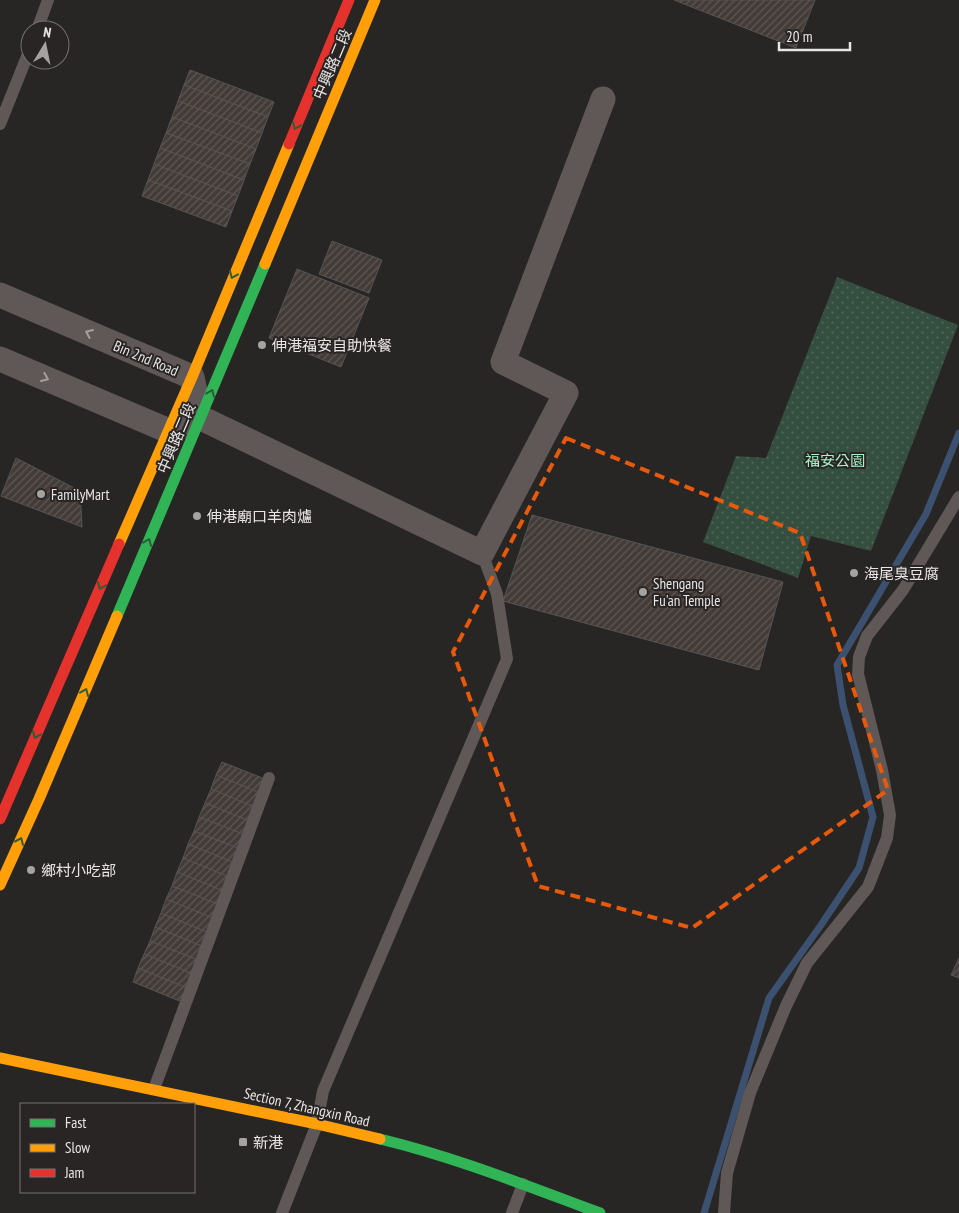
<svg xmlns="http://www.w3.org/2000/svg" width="959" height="1213" viewBox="0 0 959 1213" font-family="'PT Sans Narrow','Noto Sans TC',sans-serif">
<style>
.park{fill:url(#park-dots)}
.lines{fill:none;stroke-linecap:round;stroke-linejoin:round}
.stream{stroke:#3c5070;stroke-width:7}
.building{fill:url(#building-hatch);stroke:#565555}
.lane{stroke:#5f5857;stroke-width:12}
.street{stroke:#5f5857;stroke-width:25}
.fast{stroke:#30b455;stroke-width:11}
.slow{stroke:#ff9f0a;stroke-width:11}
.jam{stroke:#e5322d;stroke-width:11}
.oneway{stroke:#2b5e38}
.oneway2{stroke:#a49f9e}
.marked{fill:none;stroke:#e8590c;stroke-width:4;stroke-dasharray:10 6;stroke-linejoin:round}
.poi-dot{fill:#a4a3a2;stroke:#282524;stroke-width:2}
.labels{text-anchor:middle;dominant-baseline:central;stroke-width:4;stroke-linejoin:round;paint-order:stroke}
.street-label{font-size:15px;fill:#e8e6e5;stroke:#282524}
.poi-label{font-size:15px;fill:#e8e6e5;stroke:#282524;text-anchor:start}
.park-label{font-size:15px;fill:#a6f1c7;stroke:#282524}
</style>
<defs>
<pattern id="park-dots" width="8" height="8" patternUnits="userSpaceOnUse" patternTransform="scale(1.25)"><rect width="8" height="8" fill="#344e40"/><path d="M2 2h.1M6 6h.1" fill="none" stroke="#51685b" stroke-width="1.8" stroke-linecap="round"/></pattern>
<pattern id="building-hatch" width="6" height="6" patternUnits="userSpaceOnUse" patternTransform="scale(1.25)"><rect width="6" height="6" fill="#433b37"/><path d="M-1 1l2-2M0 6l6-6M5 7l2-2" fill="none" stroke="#5e5754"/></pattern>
</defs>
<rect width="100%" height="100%" fill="#272625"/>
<polygon class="park" points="837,277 958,325 871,551 811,536 798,578 703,542 736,456 766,458"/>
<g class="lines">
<polyline class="stream" points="704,1213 769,998 821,925 859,868 873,817 843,705 837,665 926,514 959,433"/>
</g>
<g class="building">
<polygon points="674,0 815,0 796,48"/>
<polygon points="190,70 274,102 268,117 184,85"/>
<polygon points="184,85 268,117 262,133 178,101"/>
<polygon points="178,101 262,133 256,149 172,117"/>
<polygon points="172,117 256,149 250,164 166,133"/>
<polygon points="166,133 250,164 244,180 160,148"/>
<polygon points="160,148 244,180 238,196 154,164"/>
<polygon points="154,164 238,196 232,211 148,180"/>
<polygon points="148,180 232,211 226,227 142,196"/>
<polygon points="332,241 382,260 369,293 319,274"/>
<polygon points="297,269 369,298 341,367 269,338"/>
<polygon points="16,458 80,491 82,527 1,496"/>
<polygon points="532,515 783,582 759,670 503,601"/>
<polygon points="222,762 270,781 265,795 216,775"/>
<polygon points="216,775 265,795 259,809 211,789"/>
<polygon points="211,789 259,809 254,823 205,803"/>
<polygon points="205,803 254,823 248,836 199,817"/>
<polygon points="199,817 248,836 243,850 194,831"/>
<polygon points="194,831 243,850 237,864 188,844"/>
<polygon points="188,844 237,864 232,878 183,858"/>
<polygon points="183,858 232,878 226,892 177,872"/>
<polygon points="177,872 226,892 220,905 172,886"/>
<polygon points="172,886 220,905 215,919 166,899"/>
<polygon points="166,899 215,919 209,933 161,913"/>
<polygon points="161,913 209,933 204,947 155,927"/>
<polygon points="155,927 204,947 198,960 150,941"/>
<polygon points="150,941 198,960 193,974 144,954"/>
<polygon points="144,954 193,974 187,988 138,968"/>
<polygon points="959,958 959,978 951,975"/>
<polygon points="138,968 187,988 182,1002 133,982"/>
</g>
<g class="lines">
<g class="lane">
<polyline points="37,30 48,0"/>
<polyline points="0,124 30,49"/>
<polyline points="154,1089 269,778"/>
<polyline points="282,1213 317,1124 323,1091 507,659 497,594 482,553"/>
<polyline points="512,1213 523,1184"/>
<polyline points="724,1213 727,1173 750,1093 786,1006 807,963 868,887 887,838 890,815 882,770 858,674 859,657 867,636 903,590 959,497"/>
</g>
<g class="street">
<polyline points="0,295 192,377 196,396"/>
<polyline points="0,359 169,431 187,424"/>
<polyline points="201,418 482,553 566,393 503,362 603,99"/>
</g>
<g class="fast">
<polyline points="117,616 265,264"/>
<path d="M 380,1139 C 455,1157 527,1186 600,1213"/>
</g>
<g class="slow">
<polyline points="265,264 375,0"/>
<polyline points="119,544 192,377 289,144"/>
<polyline points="0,885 39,799 117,616"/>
<polyline points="0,1058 317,1124 380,1139"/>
</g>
<g class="jam">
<polyline points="289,144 349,0"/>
<polyline points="0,819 119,544"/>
</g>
</g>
<defs><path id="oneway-chevron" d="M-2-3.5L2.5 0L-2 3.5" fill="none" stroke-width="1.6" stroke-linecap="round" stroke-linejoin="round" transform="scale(1.25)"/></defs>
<g class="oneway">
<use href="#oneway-chevron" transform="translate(296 126) rotate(113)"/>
<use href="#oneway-chevron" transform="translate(233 275) rotate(113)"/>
<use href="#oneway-chevron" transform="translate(211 393) rotate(-67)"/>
<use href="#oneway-chevron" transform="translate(148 542) rotate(-67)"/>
<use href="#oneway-chevron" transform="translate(101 586) rotate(113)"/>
<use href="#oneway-chevron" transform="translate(85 692) rotate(-67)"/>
<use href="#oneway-chevron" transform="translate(36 735) rotate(113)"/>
<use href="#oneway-chevron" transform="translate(20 841) rotate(-66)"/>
</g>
<g class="oneway2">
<use href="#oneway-chevron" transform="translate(89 333) rotate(-157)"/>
<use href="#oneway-chevron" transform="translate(45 378) rotate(23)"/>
</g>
<path class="marked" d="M 566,438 L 800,533 L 888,790 L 692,928 L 538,886 L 453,652 Z"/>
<g class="poi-dot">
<circle cx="262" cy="345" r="5"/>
<circle cx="41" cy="494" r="5"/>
<circle cx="197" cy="516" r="5"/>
<circle cx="854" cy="573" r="5"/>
<circle cx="643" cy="592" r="5"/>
<circle cx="31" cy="870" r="5"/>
<rect x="238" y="1137" width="10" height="10" rx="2.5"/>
</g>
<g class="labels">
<g class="street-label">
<text transform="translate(332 64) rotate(-67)">中興路二段</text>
<text transform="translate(146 358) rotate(23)">Bin 2nd Road</text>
<text transform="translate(176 438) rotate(-67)">中興路二段</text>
<text transform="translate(307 1107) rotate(13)">Section 7, Zhangxin Road</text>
</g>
<g class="poi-label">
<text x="272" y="345">伸港福安自助快餐</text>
<text x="51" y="494">FamilyMart</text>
<text x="207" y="516">伸港廟口羊肉爐</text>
<text x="864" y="573">海尾臭豆腐</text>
<text x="653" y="583">Shengang<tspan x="653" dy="17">Fu'an Temple</tspan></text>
<text x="41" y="870">鄉村小吃部</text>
<text x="253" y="1142">新港</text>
</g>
<g class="park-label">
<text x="835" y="460">福安公園</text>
</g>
</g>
<rect x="20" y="1103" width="175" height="90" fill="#282524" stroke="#757271"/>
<rect x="30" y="1119" width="25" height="8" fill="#30b455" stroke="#757271"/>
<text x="65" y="1128" font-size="15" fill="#e8e6e5">Fast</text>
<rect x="30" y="1144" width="25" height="8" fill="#ff9f0a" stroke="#757271"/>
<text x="65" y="1153" font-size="15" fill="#e8e6e5">Slow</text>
<rect x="30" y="1169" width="25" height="8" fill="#e5322d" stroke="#757271"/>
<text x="65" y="1178" font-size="15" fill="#e8e6e5">Jam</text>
<g transform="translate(45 45) rotate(10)"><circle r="24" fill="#282524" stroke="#757271"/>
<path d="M0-4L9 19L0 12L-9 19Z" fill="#a4a3a2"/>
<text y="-8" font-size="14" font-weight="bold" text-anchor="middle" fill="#e8e6e5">N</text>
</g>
<path d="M779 42v8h71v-8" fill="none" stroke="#e8e6e5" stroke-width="2.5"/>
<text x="786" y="42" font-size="15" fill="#e8e6e5" stroke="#282524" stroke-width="4" paint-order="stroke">20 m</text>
</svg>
